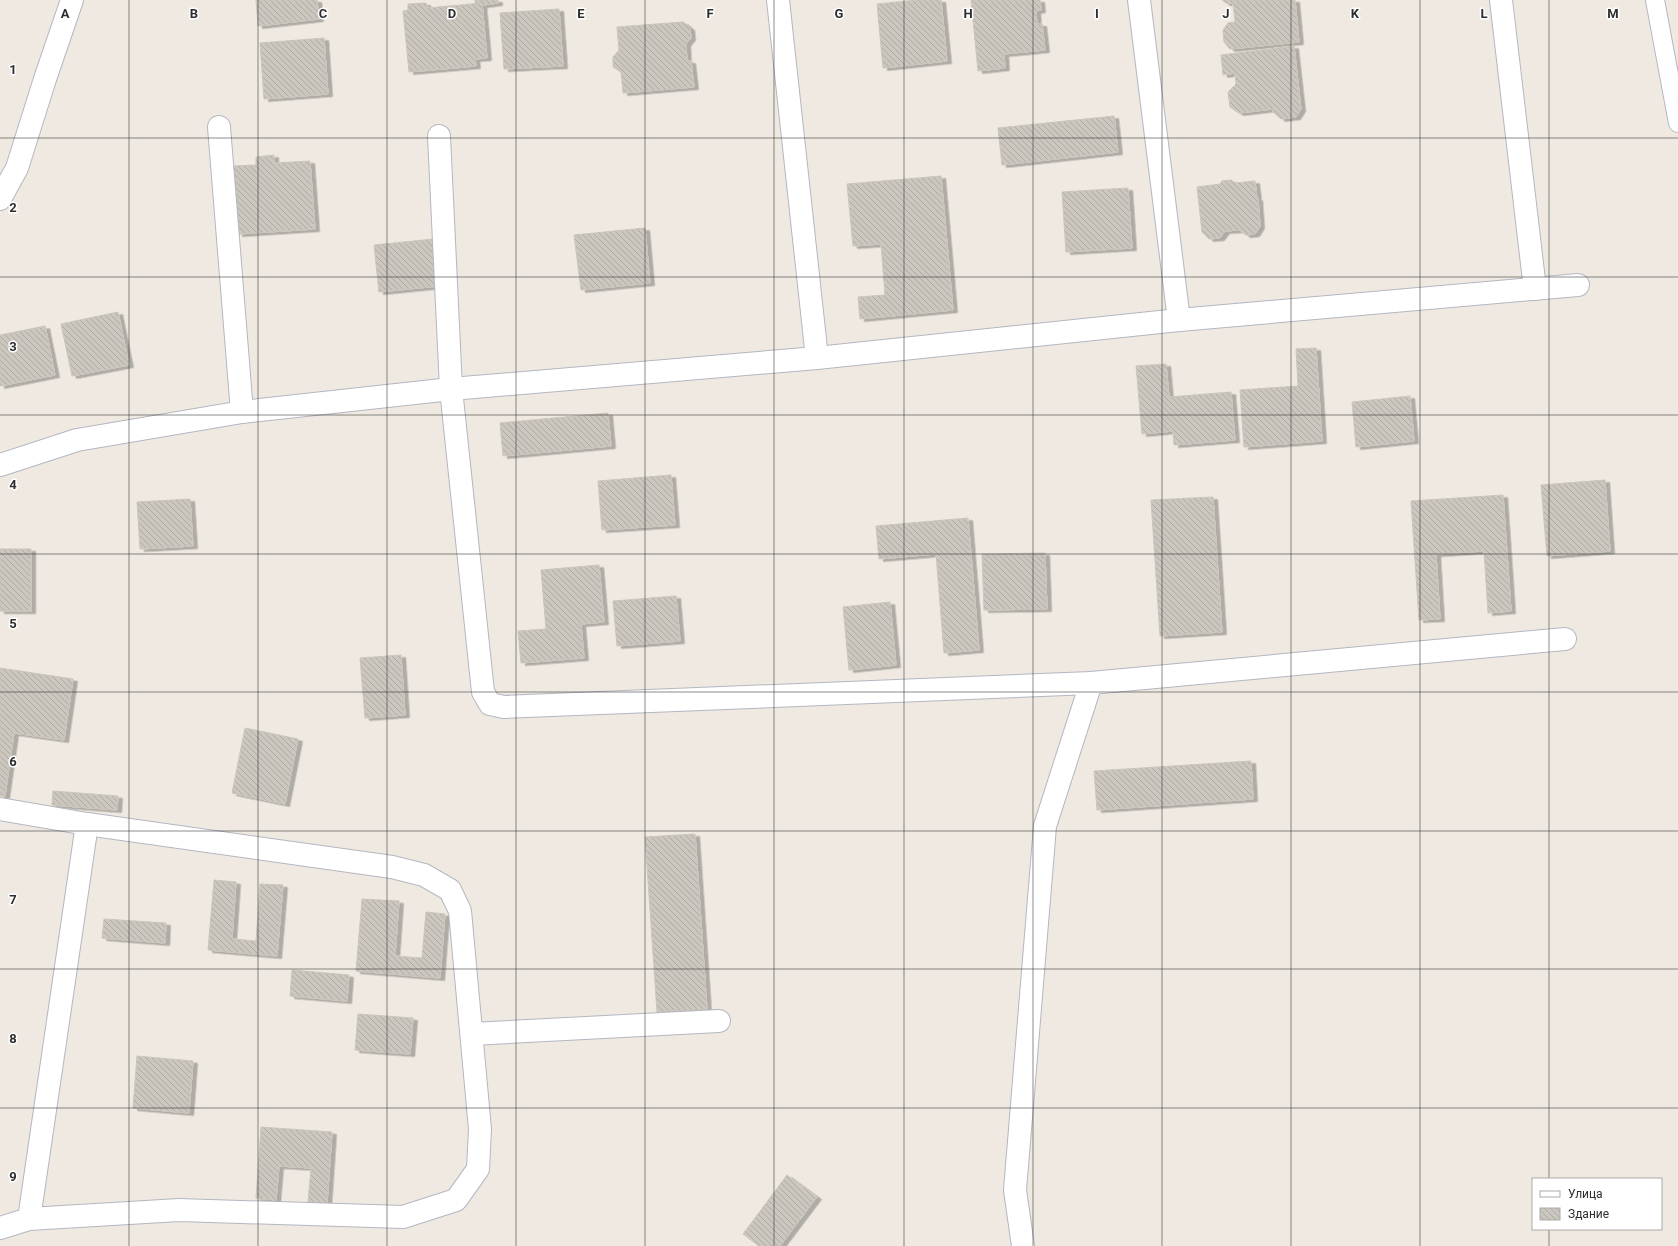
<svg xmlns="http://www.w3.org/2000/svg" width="1678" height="1246" viewBox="0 0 1678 1246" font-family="Roboto,sans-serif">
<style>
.building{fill:url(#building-back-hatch);stroke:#cbc5ba;filter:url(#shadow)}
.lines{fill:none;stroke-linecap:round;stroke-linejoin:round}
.service-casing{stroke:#b4b7c1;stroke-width:20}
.minor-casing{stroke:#b4b7c1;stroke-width:24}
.service{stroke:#fff;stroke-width:18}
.minor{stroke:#fff;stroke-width:22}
.grid{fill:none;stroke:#2e2e2e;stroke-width:1;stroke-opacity:0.55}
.grid-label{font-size:13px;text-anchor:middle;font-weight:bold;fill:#2e2e2e;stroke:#fff;stroke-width:3;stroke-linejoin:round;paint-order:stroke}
</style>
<defs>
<pattern id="building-back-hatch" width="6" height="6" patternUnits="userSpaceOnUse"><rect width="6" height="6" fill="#cbc7bf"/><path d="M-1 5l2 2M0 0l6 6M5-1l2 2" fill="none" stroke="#afaba4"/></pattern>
<filter id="shadow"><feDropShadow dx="4.5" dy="2.5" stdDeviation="0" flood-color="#0004"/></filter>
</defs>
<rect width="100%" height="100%" fill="#efe9e1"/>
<g class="building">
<polygon points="256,0 317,0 319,19 258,26"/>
<polygon points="475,0 498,0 498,3 476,6"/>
<polygon points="917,0 941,0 947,61 883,68 877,4"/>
<polygon points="971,0 1040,0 1041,10 1036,11 1037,24 1042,24 1045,50 1004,54 1005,68 978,71"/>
<polygon points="1222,0 1295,0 1299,42 1230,49 1224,42 1223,30 1228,23 1235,22 1233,3 1226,3"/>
<polygon points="426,3 427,8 482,3 487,58 475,59 476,66 409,72 403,11 408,10 408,4"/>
<polygon points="559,9 563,66 504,69 500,13"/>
<polygon points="683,22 690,28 691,38 686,44 687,61 691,61 694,87 623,93 621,72 613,67 613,57 619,50 617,27"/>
<polygon points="324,38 328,94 264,99 260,43"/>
<polygon points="1294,46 1301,109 1296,117 1281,119 1273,112 1273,109 1239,113 1230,107 1228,92 1236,84 1235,73 1223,75 1221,55"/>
<polygon points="1114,116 1118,152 1002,165 998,128"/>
<polygon points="274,155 274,163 310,161 315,229 238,234 233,166 256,165 256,157"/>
<polygon points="941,176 953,310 860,319 858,297 885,295 881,244 853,246 847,184"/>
<polygon points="1231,180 1235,183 1255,181 1257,199 1258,198 1260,226 1255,234 1246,235 1239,230 1225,231 1220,238 1209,239 1202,232 1197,187 1220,184 1222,181"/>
<polygon points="1128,188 1132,248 1066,252 1062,192"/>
<polygon points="645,228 650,283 581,290 574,235"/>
<polygon points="434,239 439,286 379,292 374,245"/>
<polygon points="118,312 129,365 72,376 61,324"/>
<polygon points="45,326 55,375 0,386 0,335"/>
<polygon points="1316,348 1322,441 1244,447 1240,390 1298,386 1296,349"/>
<polygon points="1166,364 1169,397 1231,392 1235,440 1174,445 1173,431 1142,434 1136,366"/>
<polygon points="1410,396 1414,441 1356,447 1352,402"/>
<polygon points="608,413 611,446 503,456 500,423"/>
<polygon points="671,475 675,525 602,530 598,481"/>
<polygon points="1605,480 1610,551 1547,556 1541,485"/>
<polygon points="1503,495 1511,611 1488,613 1484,551 1436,554 1440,619 1419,620 1411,501"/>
<polygon points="1213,497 1222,632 1160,636 1151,500"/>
<polygon points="190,499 193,546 140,549 137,502"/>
<polygon points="968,518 979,650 944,653 936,554 879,559 876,526"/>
<rect x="0" y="549" width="31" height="62"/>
<polygon points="1045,553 1047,609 984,610 982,554"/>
<polygon points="599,565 604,622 581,624 584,658 521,663 518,631 546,629 541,570"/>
<polygon points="676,596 680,641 617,646 613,601"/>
<polygon points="890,602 896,665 849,670 843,607"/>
<polygon points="401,655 405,715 365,718 360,658"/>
<polygon points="0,668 73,679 64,740 14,733 5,796 0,796"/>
<polygon points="245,728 298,739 285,804 232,793"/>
<polygon points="1251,761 1253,799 1097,810 1094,771"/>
<polygon points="53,791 118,796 117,810 52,805"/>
<polygon points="695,834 707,1009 657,1012 645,837"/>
<polygon points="214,880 236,882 232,939 256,941 260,884 283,885 277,956 208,950"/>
<polygon points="362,899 399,901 395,956 422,958 426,912 445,914 440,978 356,971"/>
<polygon points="104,919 166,923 165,943 102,938"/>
<polygon points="292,970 349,975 347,1001 290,996"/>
<polygon points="358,1014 413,1018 410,1054 355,1050"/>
<polygon points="137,1056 193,1061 189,1113 133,1108"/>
<polygon points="261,1127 332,1132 327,1204 308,1202 311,1168 279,1166 276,1200 256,1198"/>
<polygon points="787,1175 817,1197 780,1246 759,1246 743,1234"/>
</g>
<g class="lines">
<g class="service-casing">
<polyline id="service" points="1655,0 1678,123"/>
</g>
<g class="minor-casing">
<g id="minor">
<polyline points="778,0 817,358"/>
<polyline points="1139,0 1179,320"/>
<polyline points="1501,0 1535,289"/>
<polyline points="219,127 242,412"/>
<polyline points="439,136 451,389 483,692 490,704 504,707 1091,683 1565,639"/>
<polyline points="0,199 17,168 45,79 72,0"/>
<polyline points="0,465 77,440 242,412 451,389 817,358 1179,320 1578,285"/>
<polyline points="0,809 87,824 392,867 424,875 450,890 460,911 480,1129 478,1169 456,1200 403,1217 179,1210 29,1219 0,1228"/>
<polyline points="472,1034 719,1021"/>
<polyline points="29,1219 87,824"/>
<polyline points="1023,1246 1015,1190 1045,826 1091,683"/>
</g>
</g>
<use href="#service" class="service"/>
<use href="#minor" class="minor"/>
</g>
<path class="grid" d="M 129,0 L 129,1246M 258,0 L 258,1246M 387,0 L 387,1246M 516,0 L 516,1246M 645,0 L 645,1246M 774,0 L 774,1246M 904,0 L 904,1246M 1033,0 L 1033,1246M 1162,0 L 1162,1246M 1291,0 L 1291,1246M 1420,0 L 1420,1246M 1549,0 L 1549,1179M 0,138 L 1678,138M 0,277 L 1678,277M 0,415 L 1678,415M 0,554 L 1678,554M 0,692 L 1678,692M 0,831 L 1678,831M 0,969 L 1678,969M 0,1108 L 1678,1108M 1549,1229 L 1549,1246"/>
<g class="grid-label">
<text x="65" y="18">A</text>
<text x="194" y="18">B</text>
<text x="323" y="18">C</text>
<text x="452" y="18">D</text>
<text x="581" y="18">E</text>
<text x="710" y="18">F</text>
<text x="839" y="18">G</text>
<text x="968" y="18">H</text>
<text x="1097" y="18">I</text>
<text x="1226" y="18">J</text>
<text x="1355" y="18">K</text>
<text x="1484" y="18">L</text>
<text x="1613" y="18">M</text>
<text x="13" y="74">1</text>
<text x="13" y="212">2</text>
<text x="13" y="351">3</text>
<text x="13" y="489">4</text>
<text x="13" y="628">5</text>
<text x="13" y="766">6</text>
<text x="13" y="904">7</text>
<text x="13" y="1043">8</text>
<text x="13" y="1181">9</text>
</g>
<rect x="1532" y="1178" width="130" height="52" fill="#ffffff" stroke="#ababab"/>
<rect x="1540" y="1191" width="20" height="6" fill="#ffffff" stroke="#ababab"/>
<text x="1568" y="1198" font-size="12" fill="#2e2e2e">Улица</text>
<rect x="1540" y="1208" width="20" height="12" fill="url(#building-back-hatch)" stroke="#ababab"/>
<text x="1568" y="1218" font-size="12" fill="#2e2e2e">Здание</text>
</svg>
